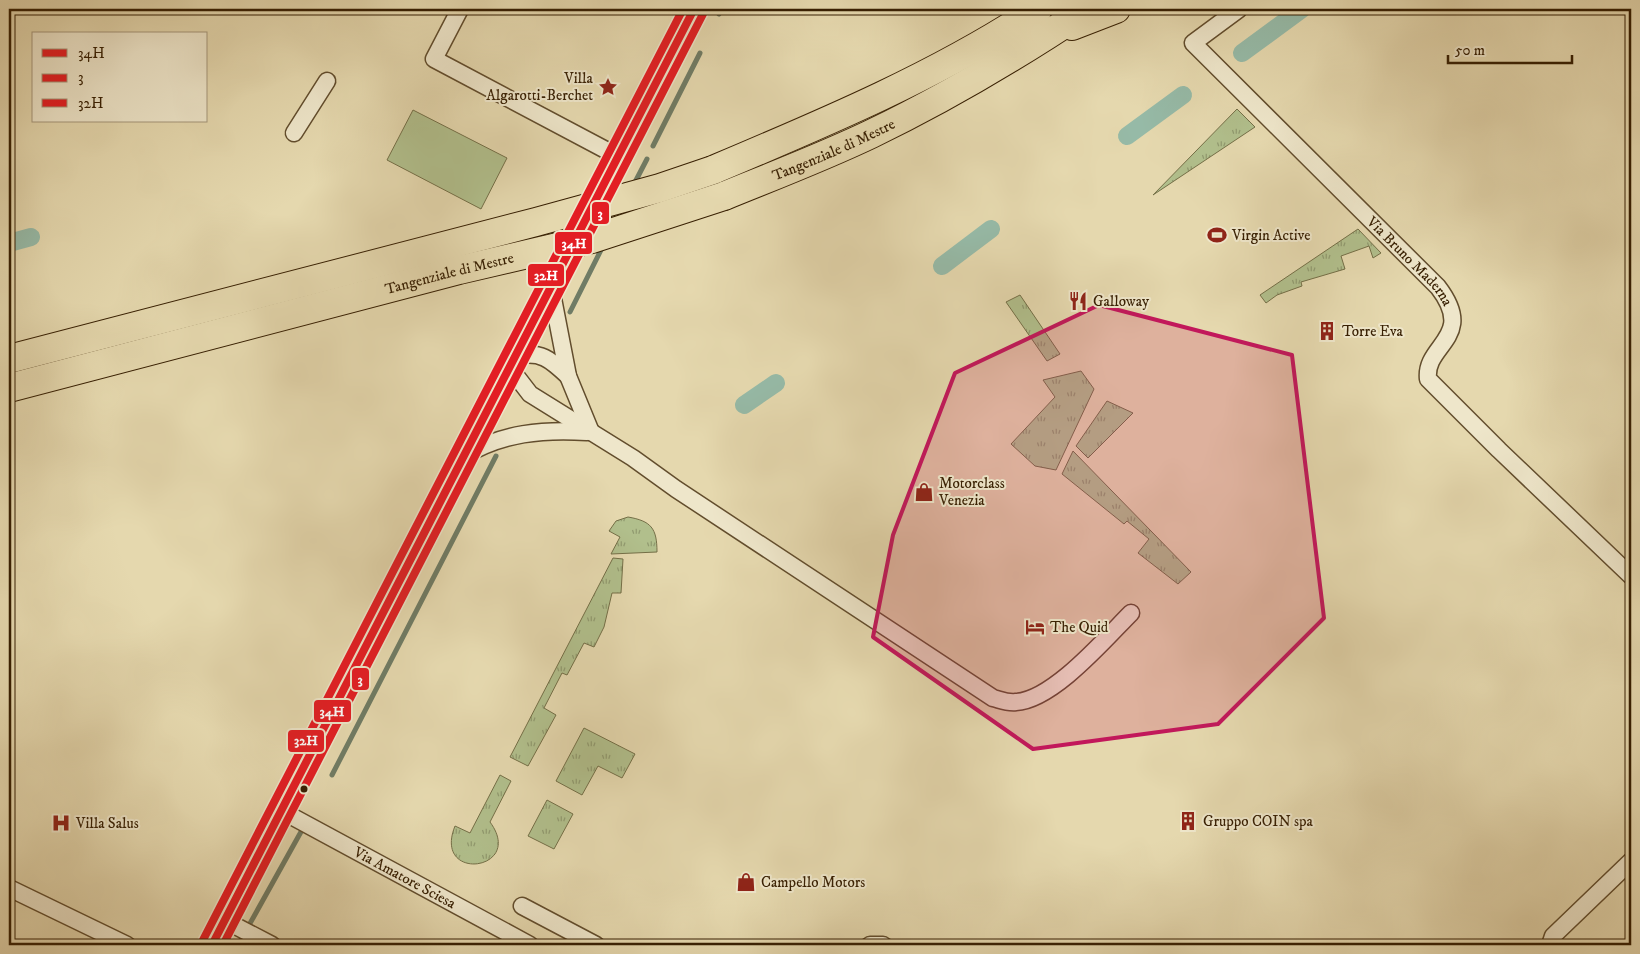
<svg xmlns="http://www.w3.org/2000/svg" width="1640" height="954" viewBox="0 0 1640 954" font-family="'IM FELL DW Pica',serif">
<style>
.grass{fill:url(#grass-tufts);stroke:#746f47}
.pitch{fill:#b1bf8c;stroke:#746f47}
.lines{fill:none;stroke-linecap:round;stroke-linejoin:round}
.stream{stroke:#707c65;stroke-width:5}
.canal{stroke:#96baa7;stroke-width:18}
.minor-casing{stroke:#624d2d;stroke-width:19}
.secondary-casing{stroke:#371f02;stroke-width:26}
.motorway-casing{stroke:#371f02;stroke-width:30}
.minor{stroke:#eee6ca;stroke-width:16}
.secondary{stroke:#eee6ca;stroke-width:24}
.motorway{stroke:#e5d8ae;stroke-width:28}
.motorway-bridge-casing{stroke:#371f02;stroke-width:30;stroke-linecap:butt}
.motorway-bridge{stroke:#e5d8ae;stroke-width:28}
.bus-1-casing{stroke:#eee6ca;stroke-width:11}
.bus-2-casing{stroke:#eee6ca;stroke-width:11}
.bus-3-casing{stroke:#eee6ca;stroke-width:11}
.bus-1{stroke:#e31e24;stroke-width:8}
.bus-2{stroke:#e31e24;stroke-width:8}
.bus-3{stroke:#e31e24;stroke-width:8}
.marked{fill:#c2185b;fill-opacity:0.2;stroke:#c2185b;stroke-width:4;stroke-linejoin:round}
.bus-dot{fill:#371f02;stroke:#eee6ca;stroke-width:2}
.labels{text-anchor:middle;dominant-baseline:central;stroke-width:4;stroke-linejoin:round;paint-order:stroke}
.poi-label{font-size:15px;fill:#371f02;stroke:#eee6ca;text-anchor:start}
.street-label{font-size:15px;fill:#371f02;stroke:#eee6ca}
.line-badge{stroke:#eee6ca;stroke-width:2}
.badge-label{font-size:14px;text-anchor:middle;font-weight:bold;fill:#fff}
</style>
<defs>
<pattern id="grass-tufts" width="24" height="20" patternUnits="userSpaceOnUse" patternTransform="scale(1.25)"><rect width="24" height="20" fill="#b1bf8c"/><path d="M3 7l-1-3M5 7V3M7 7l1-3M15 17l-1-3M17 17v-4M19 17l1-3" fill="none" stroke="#919b70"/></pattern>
</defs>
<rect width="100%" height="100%" fill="#e5d8ae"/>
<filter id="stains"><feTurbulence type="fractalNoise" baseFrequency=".004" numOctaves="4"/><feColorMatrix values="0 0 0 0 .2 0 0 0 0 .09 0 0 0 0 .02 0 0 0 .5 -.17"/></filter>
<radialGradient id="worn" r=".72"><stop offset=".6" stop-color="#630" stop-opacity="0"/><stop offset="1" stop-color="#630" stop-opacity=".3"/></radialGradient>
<g class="grass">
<polygon points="1237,109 1255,127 1153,195"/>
<polygon points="1358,229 1381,253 1373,258 1369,246 1341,256 1345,269 1301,282 1302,286 1277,295 1266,303 1260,295"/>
<polygon points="1020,295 1060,354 1047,361 1006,302"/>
<polygon points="1081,371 1094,389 1056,470 1035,466 1011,444 1055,397 1043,380"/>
<polygon points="1107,401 1133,413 1088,458 1076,446"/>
<polygon points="1073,451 1191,572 1178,584 1138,553 1149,539 1127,521 1124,524 1062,474"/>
<path d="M 628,517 C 651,521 657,528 657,552 L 611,554 L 620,537 L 609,531 L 616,521 Z"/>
<polygon points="613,558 623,559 621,593 612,593 604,627 594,647 584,643 567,675 562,673 544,708 556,715 528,766 510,757"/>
<polygon points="584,728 635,754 622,778 598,766 582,795 556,781"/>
<path d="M 500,775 L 511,781 L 490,822 C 526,871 432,883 455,826 L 470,833 Z"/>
<polygon points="547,800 573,814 554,849 528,836"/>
</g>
<polygon class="pitch" points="413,110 507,158 481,209 387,160"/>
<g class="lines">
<g class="stream">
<polyline points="719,14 722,9"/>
<polyline points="653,146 700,53"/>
<polyline points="633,186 647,159"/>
<polyline points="570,312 603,246"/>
<polyline points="332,775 496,456"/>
<polyline points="238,945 302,830"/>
</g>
<g class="canal">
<polyline points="1242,53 1302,9"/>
<polyline points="1127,136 1183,95"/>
<polyline points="9,243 31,237"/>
<polyline points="942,266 991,229"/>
<polyline points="744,405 776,383"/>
</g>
<g class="minor-casing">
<g id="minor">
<polyline points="460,9 434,59 619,157"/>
<path id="s1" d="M 1239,9 L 1193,43 L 1438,287 C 1477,338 1424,344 1428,379 L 1499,450 L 1631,576"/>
<polyline points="294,133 327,81"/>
<polyline points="551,288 568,376 591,432"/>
<path d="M 516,356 C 541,351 550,359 568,376"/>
<path d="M 510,368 L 530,394 L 633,458 L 676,489 L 993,698 C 1001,700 1007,703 1016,702 C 1053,700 1105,639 1131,613"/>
<path d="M 464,456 C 502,433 543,429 587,432"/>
<path id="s2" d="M 280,810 L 530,945"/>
<polyline points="9,888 127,945"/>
<polyline points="522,906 596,945"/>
<polyline points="226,921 272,945"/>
<polyline points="870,945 883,945"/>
<polyline points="1550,945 1553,936 1631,861"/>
</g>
</g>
<g class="secondary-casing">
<polyline id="secondary" points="212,945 288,795 694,9"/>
</g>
<g class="motorway-casing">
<g id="motorway">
<polyline points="1072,26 1116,9"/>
<path d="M 713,170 C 822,124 939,75 1038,9"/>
<path id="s3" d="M 724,196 C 773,176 823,157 871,134 C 946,98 1018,55 1087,9"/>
</g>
</g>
<use href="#minor" class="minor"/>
<use href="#secondary" class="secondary"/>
<use href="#motorway" class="motorway"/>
<g class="motorway-bridge-casing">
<g id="motorway-bridge">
<polyline points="9,359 536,222 660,188 713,170"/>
<path id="s4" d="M 9,388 L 459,270 L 592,239 L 724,196"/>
</g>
</g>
<use href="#motorway-bridge" class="motorway-bridge"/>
<g class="bus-1-casing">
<polyline id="bus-1" points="212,945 694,9"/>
</g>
<g class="bus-2-casing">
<polyline id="bus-2" points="223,945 703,14"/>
</g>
<g class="bus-3-casing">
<polyline id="bus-3" points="203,940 683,9"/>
</g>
<use href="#bus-1" class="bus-1"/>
<use href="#bus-2" class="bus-2"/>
<use href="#bus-3" class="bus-3"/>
</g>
<path class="marked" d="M 1099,305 L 1292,355 L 1324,618 L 1218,724 L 1033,749 L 873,637 L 893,535 L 955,373 Z"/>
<defs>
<g id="sight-bare" transform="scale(1.5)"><path d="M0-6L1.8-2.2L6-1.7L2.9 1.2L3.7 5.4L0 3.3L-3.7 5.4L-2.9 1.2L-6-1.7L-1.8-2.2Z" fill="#8f2418" stroke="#eee6ca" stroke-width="2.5" paint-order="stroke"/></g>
<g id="stadium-bare" transform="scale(1.5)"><path d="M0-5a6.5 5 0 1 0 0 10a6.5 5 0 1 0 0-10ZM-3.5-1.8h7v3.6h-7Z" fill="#8f2418" stroke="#eee6ca" stroke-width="2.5" paint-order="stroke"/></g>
<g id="restaurant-bare" transform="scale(1.5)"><path d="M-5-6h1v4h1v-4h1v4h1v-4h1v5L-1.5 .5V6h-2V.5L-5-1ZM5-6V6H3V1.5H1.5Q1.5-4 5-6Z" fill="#8f2418" stroke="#eee6ca" stroke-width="2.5" paint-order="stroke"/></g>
<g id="building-bare" transform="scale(1.5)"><path d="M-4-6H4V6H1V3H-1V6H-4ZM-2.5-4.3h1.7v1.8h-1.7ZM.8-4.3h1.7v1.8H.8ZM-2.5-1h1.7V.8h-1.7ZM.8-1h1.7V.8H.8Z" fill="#8f2418" stroke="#eee6ca" stroke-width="2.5" paint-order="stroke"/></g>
<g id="shop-bare" transform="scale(1.5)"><path d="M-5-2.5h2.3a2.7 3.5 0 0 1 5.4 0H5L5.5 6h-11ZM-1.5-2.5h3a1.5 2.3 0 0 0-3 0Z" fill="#8f2418" stroke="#eee6ca" stroke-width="2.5" paint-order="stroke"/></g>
<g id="hotel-bare" transform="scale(1.5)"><path d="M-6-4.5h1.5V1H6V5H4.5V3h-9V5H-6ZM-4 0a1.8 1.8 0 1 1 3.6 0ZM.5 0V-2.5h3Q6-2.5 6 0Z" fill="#8f2418" stroke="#eee6ca" stroke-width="2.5" paint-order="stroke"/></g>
<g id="hospital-bare" transform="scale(1.5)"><path d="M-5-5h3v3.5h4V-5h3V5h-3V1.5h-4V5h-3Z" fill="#8f2418" stroke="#eee6ca" stroke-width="2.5" paint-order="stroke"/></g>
</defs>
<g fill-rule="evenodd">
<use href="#sight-bare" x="608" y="87"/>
<use href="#stadium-bare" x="1217" y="235"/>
<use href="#restaurant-bare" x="1078" y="301"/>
<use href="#building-bare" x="1327" y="331"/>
<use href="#shop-bare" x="924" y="492"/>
<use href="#hotel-bare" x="1035" y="627"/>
<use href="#building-bare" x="1188" y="821"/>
<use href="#hospital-bare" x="61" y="823"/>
<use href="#shop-bare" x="746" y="882"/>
</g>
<circle class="bus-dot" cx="304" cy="789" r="4.5"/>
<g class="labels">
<g class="poi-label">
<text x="593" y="78" text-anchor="end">Villa<tspan x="593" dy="17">Algarotti-Berchet</tspan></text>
<text x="1232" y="235">Virgin Active</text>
<text x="1093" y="301">Galloway</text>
<text x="1342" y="331">Torre Eva</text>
<text x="939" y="483">Motorclass<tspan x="939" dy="17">Venezia</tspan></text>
<text x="1050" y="627">The Quid</text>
<text x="1203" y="821">Gruppo COIN spa</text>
<text x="76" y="823">Villa Salus</text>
<text x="761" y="882">Campello Motors</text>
</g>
<g class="street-label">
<text stroke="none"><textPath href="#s3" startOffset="119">Tangenziale di Mestre</textPath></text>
<text stroke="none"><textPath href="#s1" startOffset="365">Via Bruno Maderna</textPath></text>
<text stroke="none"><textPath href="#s4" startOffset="455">Tangenziale di Mestre</textPath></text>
<text stroke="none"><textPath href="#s2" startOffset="142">Via Amatore Sciesa</textPath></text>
</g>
</g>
<g class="line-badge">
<rect x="591" y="201" width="19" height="24" rx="5" fill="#e31e24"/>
<rect x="554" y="231" width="39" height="24" rx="5" fill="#e31e24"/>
<rect x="527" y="263" width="38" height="24" rx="5" fill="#e31e24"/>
<rect x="351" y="667" width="19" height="24" rx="5" fill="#e31e24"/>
<rect x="313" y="699" width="39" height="24" rx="5" fill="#e31e24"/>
<rect x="287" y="729" width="38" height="24" rx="5" fill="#e31e24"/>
</g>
<g class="badge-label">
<text x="600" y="218">3</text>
<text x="574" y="248">34H</text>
<text x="546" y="280">32H</text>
<text x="360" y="684">3</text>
<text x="332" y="716">34H</text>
<text x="306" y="745">32H</text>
</g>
<rect width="1640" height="954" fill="none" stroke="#e5d8ae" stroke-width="30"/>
<rect x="10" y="10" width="1620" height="934" fill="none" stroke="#371f02" stroke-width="2.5"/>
<rect x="15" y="15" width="1610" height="924" fill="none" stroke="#371f02"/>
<rect x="32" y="32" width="175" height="90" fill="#eee6ca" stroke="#a5967a"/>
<rect x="42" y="49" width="25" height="8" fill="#e31e24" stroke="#a5967a"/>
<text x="78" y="58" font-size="15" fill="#371f02">34H</text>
<rect x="42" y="74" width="25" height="8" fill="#e31e24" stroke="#a5967a"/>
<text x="78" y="82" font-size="15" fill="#371f02">3</text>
<rect x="42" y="99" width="25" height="8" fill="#e31e24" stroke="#a5967a"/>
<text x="78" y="108" font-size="15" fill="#371f02">32H</text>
<path d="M1448 55v8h124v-8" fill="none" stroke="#371f02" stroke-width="2.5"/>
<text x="1455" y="55" font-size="15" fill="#371f02" stroke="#eee6ca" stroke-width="4" paint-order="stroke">50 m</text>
<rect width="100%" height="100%" filter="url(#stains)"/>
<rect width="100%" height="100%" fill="url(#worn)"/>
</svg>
